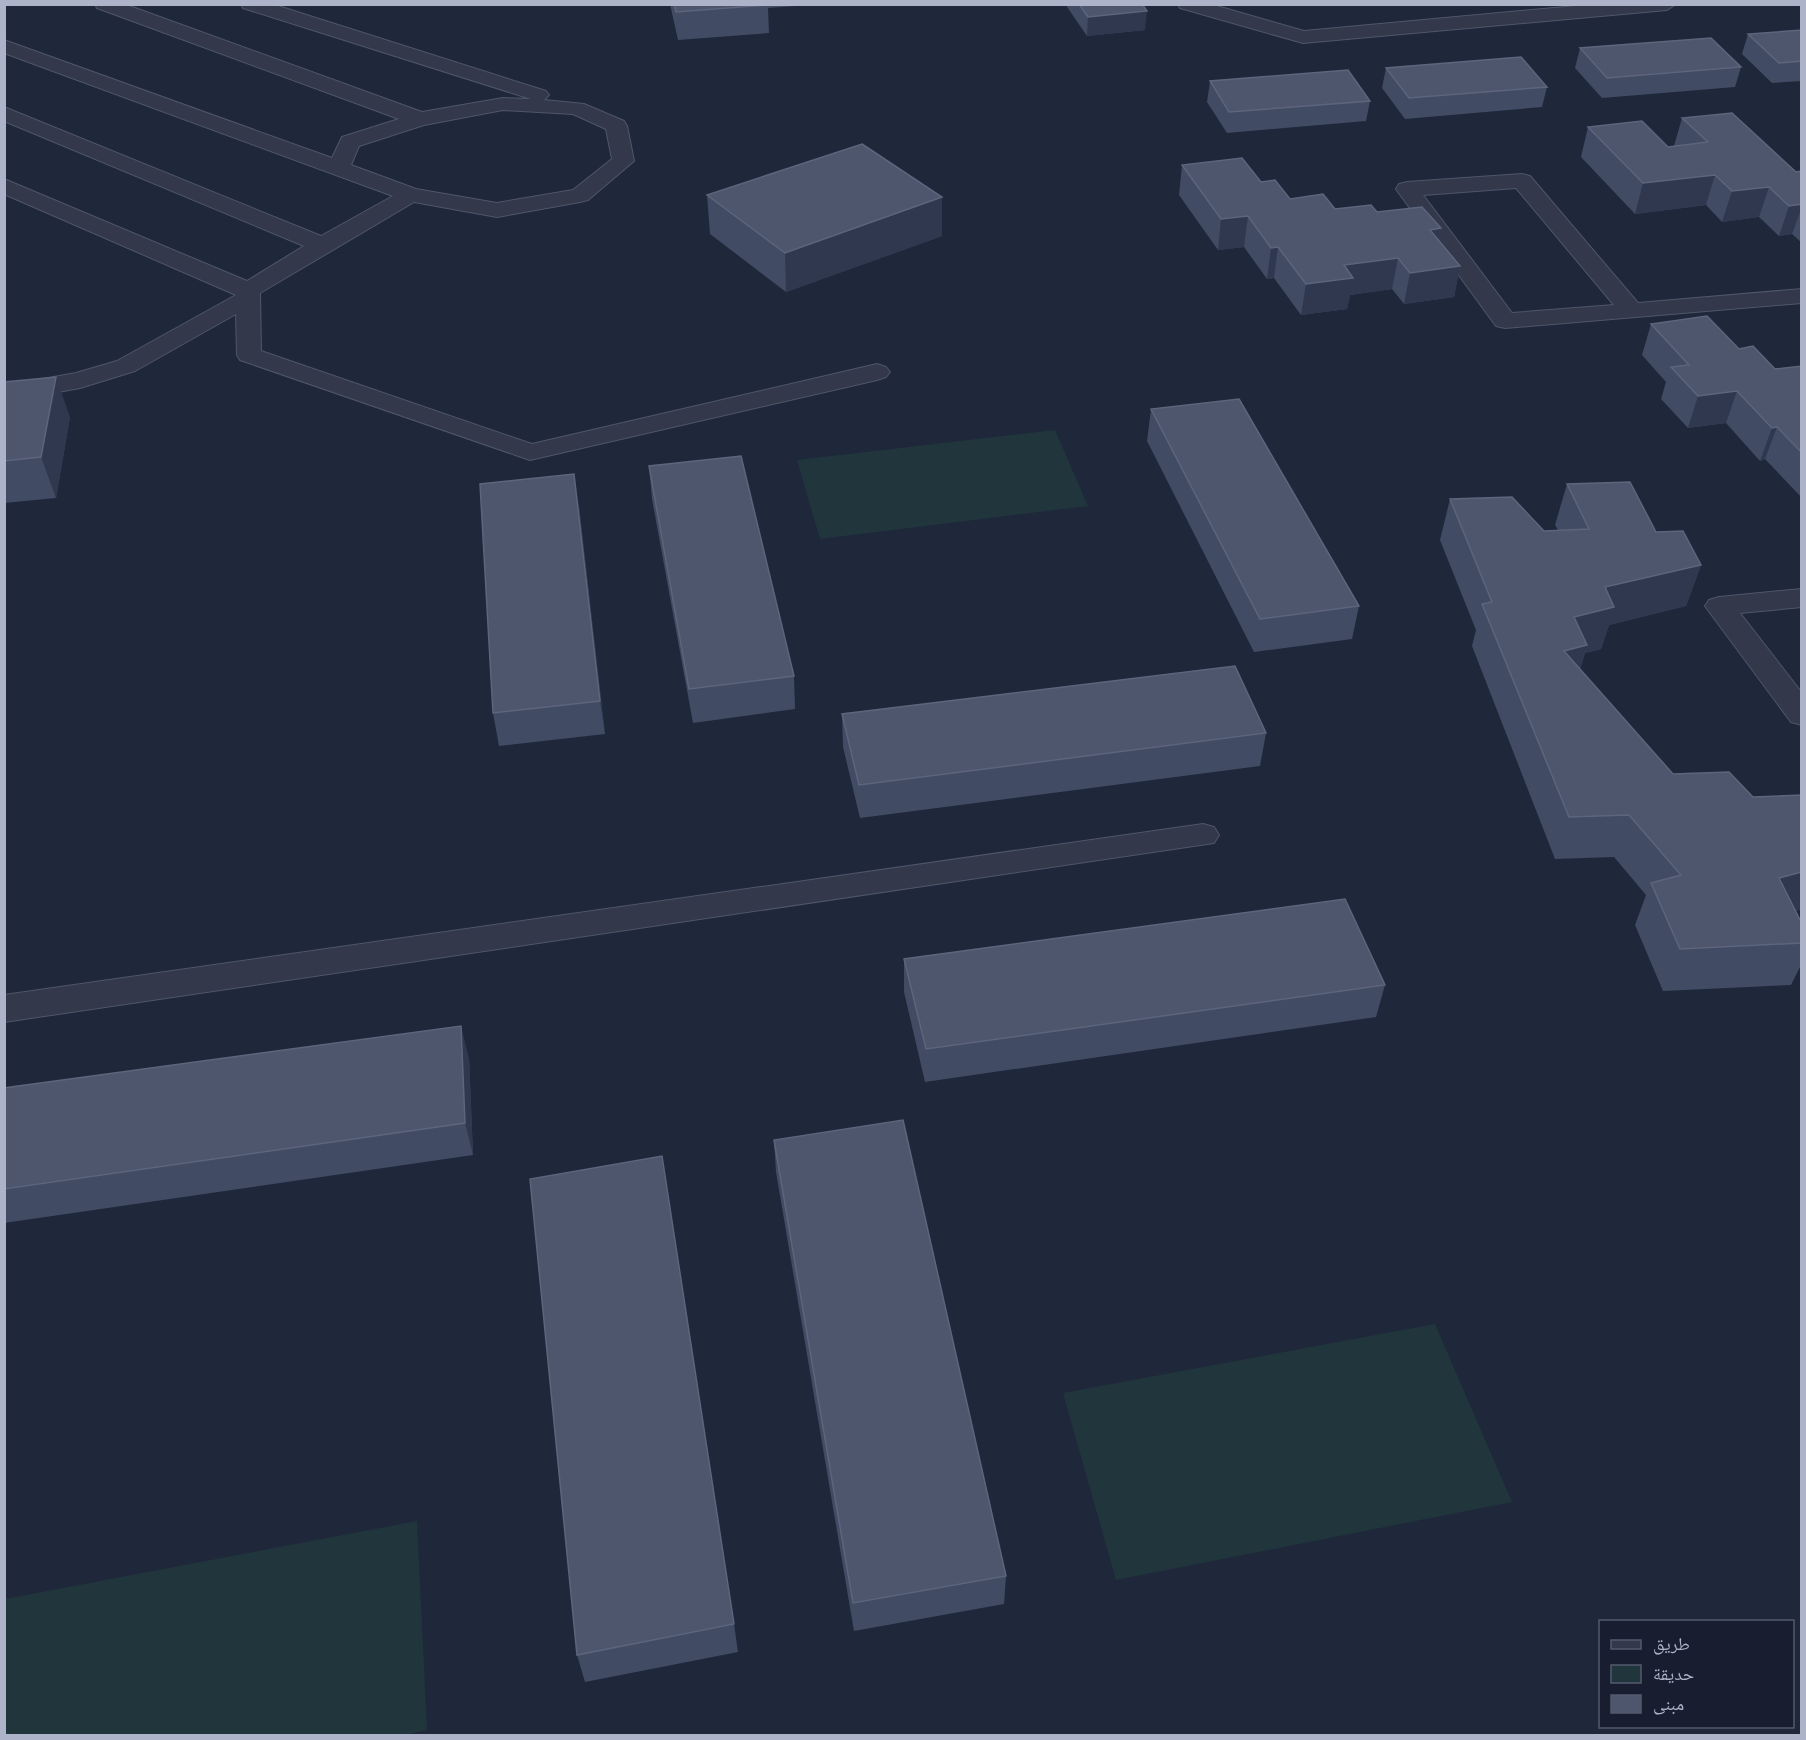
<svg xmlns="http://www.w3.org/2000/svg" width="1806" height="1740" viewBox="0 0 1806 1740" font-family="'Varela Round','Noto Naskh Arabic',sans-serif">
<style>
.green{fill:#21353c}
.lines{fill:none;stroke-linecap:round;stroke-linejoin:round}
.minor-casing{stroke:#505669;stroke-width:2}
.minor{fill:#33394b;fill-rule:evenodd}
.wall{fill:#424b64}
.shaded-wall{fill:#2f384f}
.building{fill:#4e566e;stroke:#5c657c;stroke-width:1.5}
</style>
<rect width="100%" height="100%" fill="#1f273b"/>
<g class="green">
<polygon points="1055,430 1088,506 820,539 797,460"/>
<polygon points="1435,1324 1512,1502 1116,1580 1063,1393"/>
<polygon points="417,1521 427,1730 400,1736 5,1735 5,1599"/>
</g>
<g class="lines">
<g class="minor-casing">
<g id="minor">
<path d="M 95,4 L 124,4 L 422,112 L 503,98 L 531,99 L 243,8 L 241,4 L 272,4 L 546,91 L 549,95 L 544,100 L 584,104 L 624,121 L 627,126 L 634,161 L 588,200 L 580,202 L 497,217 L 414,202 L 260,293 L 261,351 L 532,444 L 877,364 L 886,367 L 890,372 L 886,377 L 877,380 L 530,460 L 240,360 L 237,355 L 236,314 L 135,371 L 80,388 L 4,402 L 4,386 L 76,373 L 117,361 L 236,295 L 4,194 L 4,179 L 247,281 L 304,246 L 4,121 L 4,107 L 321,236 L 393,196 L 4,53 L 4,40 L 332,158 L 342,137 L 399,119 L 97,8 ZM 503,110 L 573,114 L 606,129 L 612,159 L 573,190 L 497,203 L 416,189 L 351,165 L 359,146 L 424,125 Z"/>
<polygon points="1178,4 1210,4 1304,31 1597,4 1676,4 1667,10 1303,43 1180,8"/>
<path d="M 1522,174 L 1530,176 L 1638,303 L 1802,289 L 1802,303 L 1505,328 L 1496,326 L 1396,189 L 1399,184 L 1407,182 ZM 1516,188 L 1614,305 L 1512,313 L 1423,195 Z"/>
<polygon points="1802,589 1802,607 1740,613 1802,693 1802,725 1791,722 1705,606 1709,600 1719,597"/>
<polygon points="1203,824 1214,827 1219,835 1214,843 4,1022 4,995"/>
</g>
</g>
<use href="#minor" class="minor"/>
</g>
<g class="wall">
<polygon points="670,4 810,4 810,5 768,8 769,33 678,40"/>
<polygon points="1065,4 1142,4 1145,30 1087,36"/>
<polygon points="1802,30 1802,81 1772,83 1742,54 1748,34"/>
<polygon points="1580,48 1741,67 1735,87 1602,98 1575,68"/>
<polygon points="1386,68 1547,87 1542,107 1405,119 1382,88"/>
<polygon points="1210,81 1370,101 1366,121 1227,133 1207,102"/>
<polygon points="1682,118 1796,172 1802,171 1802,243 1792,234 1779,236 1759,217 1722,222 1706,205 1635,214 1581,157 1588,127 1668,147 1674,146"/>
<polygon points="1182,165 1261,182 1290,199 1335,209 1377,212 1441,228 1438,240 1460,266 1454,297 1404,304 1392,289 1350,295 1347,309 1301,315 1274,278 1267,279 1244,247 1218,250 1179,195"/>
<polygon points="707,195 942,197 942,236 786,292 710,234"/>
<polygon points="1651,324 1739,349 1775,369 1802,366 1802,498 1765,459 1760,461 1726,423 1688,428 1661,399 1666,382 1642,355"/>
<polygon points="4,382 70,417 56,498 4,503"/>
<polygon points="1151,409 1359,606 1352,639 1254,652 1147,441"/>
<polygon points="649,466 794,676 795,709 693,723 652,499"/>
<polygon points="1567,484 1656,532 1701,565 1686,606 1609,625 1601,649 1585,653 1580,669 1673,774 1753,797 1802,795 1802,909 1795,911 1802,924 1802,963 1791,985 1663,991 1635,925 1646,895 1614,857 1555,859 1472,646 1476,630 1440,540 1450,499 1544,531 1558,530 1555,525"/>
<polygon points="579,506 605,734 499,746 493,713"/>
<polygon points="842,714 1266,733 1260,766 860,818 843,747"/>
<polygon points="904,959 1385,985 1376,1017 925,1082 904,992"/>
<polygon points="469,1058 473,1155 4,1223 4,1088"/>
<polygon points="774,1140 1006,1576 1004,1604 854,1631 776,1172"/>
<polygon points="734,1624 738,1652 585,1682 577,1655"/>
</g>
<g class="shaded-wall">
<polygon points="1147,11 1145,30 1087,36 1088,17"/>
<polygon points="1715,175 1706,205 1635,214 1643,183"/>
<polygon points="1769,187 1759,217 1722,222 1732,191"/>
<polygon points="942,197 942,236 786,292 785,253"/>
<polygon points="1802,204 1802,207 1792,234 1779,236 1789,206"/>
<polygon points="1248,216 1244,247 1218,250 1221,219"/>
<polygon points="1441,228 1434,259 1430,230"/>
<polygon points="1278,247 1274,278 1267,279 1271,248"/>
<polygon points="1398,258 1392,289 1350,295 1347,309 1301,315 1306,284 1344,265"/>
<polygon points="1460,266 1454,297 1404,304 1410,273"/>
<polygon points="56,377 70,417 56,498 41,457"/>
<polygon points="1737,391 1726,423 1688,428 1698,396"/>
<polygon points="1777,427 1765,459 1760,461 1772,428"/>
<polygon points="574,474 579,506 605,734 600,701"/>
<polygon points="1701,565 1686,606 1609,625 1601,649 1585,653 1574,687 1551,693 1574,617 1605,587"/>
<polygon points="1802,872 1802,909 1760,920 1779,878"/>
<polygon points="461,1026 469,1058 473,1155 465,1123"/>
</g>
<g class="building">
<polygon points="674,4 768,4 768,5 676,12"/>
<polygon points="1079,4 1142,4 1147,11 1088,17"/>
<polygon points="1802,30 1802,61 1779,63 1748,34"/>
<polygon points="1711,38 1741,67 1607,78 1580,48"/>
<polygon points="1521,57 1547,87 1409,98 1386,68"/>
<polygon points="1348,70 1370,101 1229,112 1210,81"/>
<polygon points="1732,113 1796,172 1802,171 1802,204 1789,206 1769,187 1732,191 1715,175 1643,183 1588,127 1642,121 1668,147 1708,142 1682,118"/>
<polygon points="862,144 942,197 785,253 707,195"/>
<polygon points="1242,158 1261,182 1275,180 1290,199 1323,194 1335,209 1371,205 1377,212 1422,207 1441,228 1430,230 1460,266 1410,273 1398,258 1344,265 1353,278 1306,284 1278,247 1271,248 1248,216 1221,219 1182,165"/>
<polygon points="1707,316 1739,349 1753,346 1775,369 1802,366 1802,453 1777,427 1772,428 1737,391 1698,396 1671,367 1689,365 1651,324"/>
<polygon points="56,377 41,457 4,461 4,382"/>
<polygon points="1239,399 1359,606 1260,619 1151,409"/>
<polygon points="741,456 794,676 689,689 649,466"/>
<polygon points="574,474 600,701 493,713 480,484"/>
<polygon points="1630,482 1656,532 1683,531 1701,565 1605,587 1614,607 1574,617 1587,645 1564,651 1673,774 1729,772 1753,797 1802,795 1802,872 1779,878 1802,924 1802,943 1680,949 1651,883 1681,875 1629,815 1569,817 1482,604 1492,602 1450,499 1512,497 1544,531 1589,529 1567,484"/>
<polygon points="1235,666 1266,733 859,785 842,714"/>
<polygon points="1345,899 1385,985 926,1049 904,959"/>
<polygon points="461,1026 465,1123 4,1189 4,1088"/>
<polygon points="903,1120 1006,1576 853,1603 774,1140"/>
<polygon points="662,1156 734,1624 577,1655 530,1179"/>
</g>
<rect width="1806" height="1740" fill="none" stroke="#adb3c8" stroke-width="12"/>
<rect x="1599" y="1620" width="195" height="108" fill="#181e30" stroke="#545a6d" stroke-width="1.5"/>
<rect x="1611" y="1640" width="30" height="9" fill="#33394b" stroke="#545a6d" stroke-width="1.5"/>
<text x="1653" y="1650" font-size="18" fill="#adb3c8">طريق</text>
<rect x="1611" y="1665" width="30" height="18" fill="#21353c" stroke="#545a6d" stroke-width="1.5"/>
<text x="1653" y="1680" font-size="18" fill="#adb3c8">حديقة</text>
<rect x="1611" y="1695" width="30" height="18" fill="#4e566e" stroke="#545a6d" stroke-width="1.5"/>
<text x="1653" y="1710" font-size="18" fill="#adb3c8">مبنى</text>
</svg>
